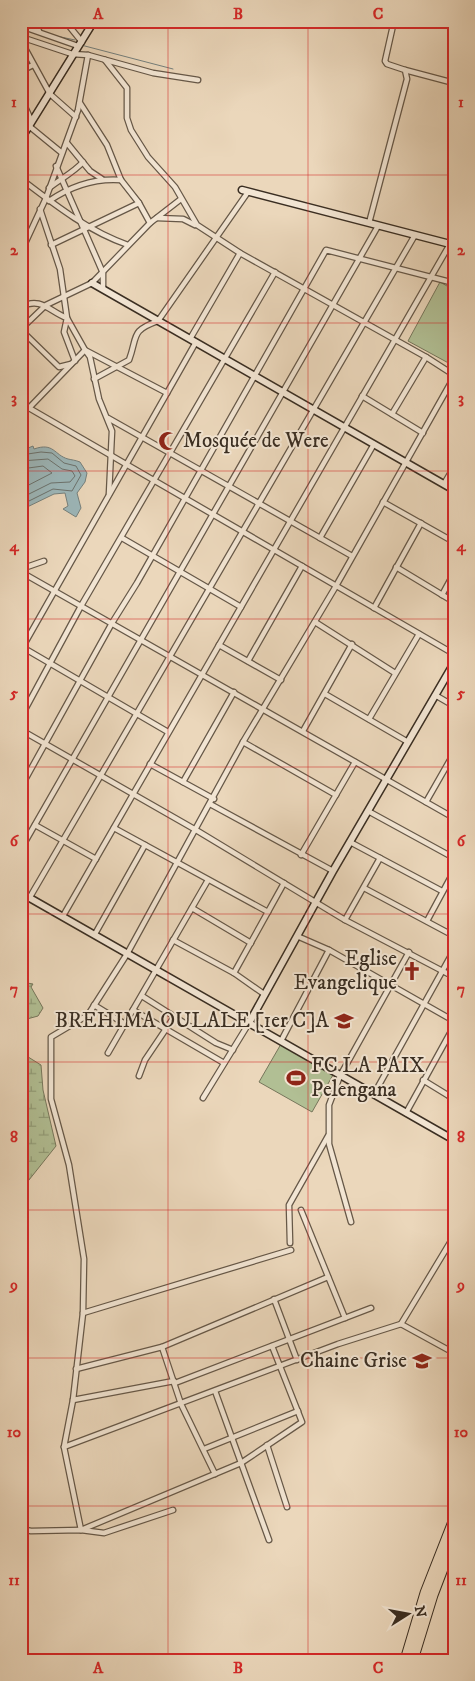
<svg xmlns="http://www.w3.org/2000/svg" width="475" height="1681" viewBox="0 0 475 1681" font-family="'IM FELL DW Pica',serif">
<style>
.green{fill:#b1bf94;stroke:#76765b}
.wetland{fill:url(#wetland-marsh);stroke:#76765b}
.water{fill:#9cb7ba;stroke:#75807d}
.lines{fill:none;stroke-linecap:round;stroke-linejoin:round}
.shore{stroke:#6b726e;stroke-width:1}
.stream{stroke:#75807d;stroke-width:1}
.street-casing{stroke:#665848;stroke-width:7}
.secondary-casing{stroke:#3a2e22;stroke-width:9}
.highway-casing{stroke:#3a2e22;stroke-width:11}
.street{stroke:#f2e5d3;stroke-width:4.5}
.secondary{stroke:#f2e5d3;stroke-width:6}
.highway{stroke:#ebd7bb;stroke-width:9}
.grid{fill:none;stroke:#d62828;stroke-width:1;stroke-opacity:0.55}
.labels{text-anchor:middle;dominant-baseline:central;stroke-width:4;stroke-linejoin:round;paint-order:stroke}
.poi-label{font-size:21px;fill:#3a2e22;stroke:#f2e5d3;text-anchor:end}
.neatline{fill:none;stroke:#d62828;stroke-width:2}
.grid-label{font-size:16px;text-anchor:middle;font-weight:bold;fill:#d62828}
</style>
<defs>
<pattern id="wetland-marsh" width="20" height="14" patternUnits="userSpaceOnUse" patternTransform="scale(1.25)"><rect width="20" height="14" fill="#b1bf94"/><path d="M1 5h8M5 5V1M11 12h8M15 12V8" fill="none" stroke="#919c78"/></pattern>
</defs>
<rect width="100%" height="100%" fill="#ebd7bb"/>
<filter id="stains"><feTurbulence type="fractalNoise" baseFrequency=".004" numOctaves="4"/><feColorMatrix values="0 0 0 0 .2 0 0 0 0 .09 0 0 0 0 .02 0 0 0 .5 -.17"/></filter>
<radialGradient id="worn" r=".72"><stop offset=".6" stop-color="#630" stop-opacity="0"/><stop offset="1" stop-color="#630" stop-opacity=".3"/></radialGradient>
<g class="green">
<polygon points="440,282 454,290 454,366 408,341"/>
<polygon points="281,1044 333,1075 312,1112 259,1082"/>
</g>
<g class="wetland">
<polygon points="21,982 33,984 31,987 43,1008 38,1016 27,1019 21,1029"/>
<polygon points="21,1041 25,1055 41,1065 43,1090 56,1146 21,1190"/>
</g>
<path class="water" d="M 33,446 L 34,449 C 54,442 54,455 68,459 C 72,460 75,460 80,462 L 87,473 L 85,482 L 77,493 L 81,508 L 76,517 L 63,509 L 68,506 L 65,493 L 54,494 L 21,510 L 21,451 Z"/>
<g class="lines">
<g class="shore">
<polyline points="21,455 41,452 52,453 64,463 76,466 81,475 72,491 53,489 21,505"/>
<polyline points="21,461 48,459 62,469 72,471 75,476 70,482 51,483 21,498"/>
<polyline points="21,469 43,466 52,473 21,489"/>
</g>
<g class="stream">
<polyline points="56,36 75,40"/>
<polyline points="81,45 173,69"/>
</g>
<g class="street-casing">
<g id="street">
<polyline points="32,21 39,31"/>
<polyline points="65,21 82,42"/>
<polyline points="21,26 78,46"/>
<polyline points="21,37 72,54 88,55 153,73 198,80"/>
<polyline points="21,41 50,94 76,117"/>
<polyline points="105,60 127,88 127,118 131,130 148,157 175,187 197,225 240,253 426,357 454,375"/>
<polyline points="405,70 454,83"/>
<polyline points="21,71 33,65"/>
<polyline points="21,98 31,120"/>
<polyline points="80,103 107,145 121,180 139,203 150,223"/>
<polyline points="29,126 62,153"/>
<polyline points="67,143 90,171 102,179"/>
<polyline points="56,166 103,273 103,289"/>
<path d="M 21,179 C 55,205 88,231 128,245"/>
<path d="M 49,188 C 60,179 73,173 83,162"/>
<path d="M 49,201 C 71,186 94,178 121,180"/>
<polyline points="40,209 60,269 67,318 85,350 167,393"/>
<polyline points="157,218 183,219 195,225"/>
<polyline points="369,223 407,79 405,70 387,64 385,61 394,21"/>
<polyline points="51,245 139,203"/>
<polyline points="21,252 46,198 78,110 88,55"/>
<path d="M 21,307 C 41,296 50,312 67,318 L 64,332 L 75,361"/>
<polyline points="21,329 46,305 92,283 150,223 181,199"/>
<polyline points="21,330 59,367 71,364"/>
<polyline points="190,339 240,253"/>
<polyline points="21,357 22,358"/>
<path d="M 94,379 L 129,360 C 138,336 130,331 158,321 L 248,192"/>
<polyline points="362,396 423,433"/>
<polyline points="21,407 29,408 454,654"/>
<polyline points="29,408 85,350 90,357 99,399 112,431 109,494"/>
<polyline points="392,414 426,357"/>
<polyline points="108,418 352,556"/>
<polyline points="444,484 454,467"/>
<polyline points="383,502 454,542"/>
<polyline points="122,538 241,607"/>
<polyline points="320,538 374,444"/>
<polyline points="396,567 454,602"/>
<polyline points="21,569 44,561"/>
<polyline points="21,572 454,818"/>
<polyline points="442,595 454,573"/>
<polyline points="374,608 421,523"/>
<polyline points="315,622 395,673"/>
<polyline points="219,645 281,680"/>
<polyline points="22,647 168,732"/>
<polyline points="21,650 196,342"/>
<polyline points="248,661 302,566"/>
<polyline points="325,694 408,742"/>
<polyline points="435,695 454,706"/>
<polyline points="21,717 81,606 275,272"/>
<polyline points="369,719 419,634"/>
<polyline points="21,730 196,830 345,920 454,977"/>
<polyline points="303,731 352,644"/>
<polyline points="243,742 336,795"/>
<polyline points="150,764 214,799"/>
<polyline points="183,782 234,692"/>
<polyline points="21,787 112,623 137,583 326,250 454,283"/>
<polyline points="426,802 454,753"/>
<polyline points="210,804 333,871"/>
<polyline points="368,811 454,858"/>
<polyline points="35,825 96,859"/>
<polyline points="114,828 268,912"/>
<polyline points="350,842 442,891"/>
<polyline points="21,849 378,226"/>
<polyline points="301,855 355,762"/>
<polyline points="364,888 454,936"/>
<polyline points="30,897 415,235"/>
<polyline points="192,908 251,943"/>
<polyline points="63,916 450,244"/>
<polyline points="345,920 380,858"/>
<polyline points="427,921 454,871"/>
<polyline points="95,934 145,845"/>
<polyline points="297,936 329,950 454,1021"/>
<polyline points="173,940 234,973 264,994"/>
<polyline points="234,973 284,883"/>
<polyline points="142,996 216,1043 233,1050"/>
<polyline points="94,1005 125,1024"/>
<polyline points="133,1010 224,1063"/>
<polyline points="281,1041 329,950"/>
<polyline points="108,1053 208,880"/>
<polyline points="139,1076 145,1060 174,1017"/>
<polyline points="423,1080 454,1099"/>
<polyline points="374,1094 454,950"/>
<polyline points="450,1097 454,1090"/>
<polyline points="203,1098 249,1023"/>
<polyline points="406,1113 454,1026"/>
<polyline points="301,1210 345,1318"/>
<polyline points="351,1222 329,1144 329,1105 340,1076 409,952"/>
<polyline points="290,1243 289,1205 328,1136"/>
<polyline points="274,1299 297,1360"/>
<polyline points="83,1313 291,1250"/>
<polyline points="401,1324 454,1236"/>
<polyline points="272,1346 302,1422 241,1463 81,1530 64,1447 73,1400 83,1313 84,1259 69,1165 51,1099 51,1037 88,1015 127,954 243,742 336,586 454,377"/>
<polyline points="162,1347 181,1404 215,1474"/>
<polyline points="76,1369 162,1347 328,1277"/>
<polyline points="175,1383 371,1308"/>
<polyline points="215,1391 269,1540"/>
<polyline points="73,1400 174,1381"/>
<polyline points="267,1445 287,1507"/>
<polyline points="64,1447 338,1344 401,1324 454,1353"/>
<polyline points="204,1449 298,1411"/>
<polyline points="21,1529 31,1531 81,1530 104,1533 173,1510"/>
</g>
</g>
<g class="secondary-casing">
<g id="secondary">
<polyline points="21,139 94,21"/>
<polyline points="242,190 454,245"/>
<polyline points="92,283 454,490"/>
<polyline points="21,893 454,1140"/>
<polyline points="249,1023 333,871 454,663"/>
</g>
</g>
<g class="highway-casing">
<g id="highway">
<polyline points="405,1660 425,1593 454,1519"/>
<polyline points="413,1660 433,1595 454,1540"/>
</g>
</g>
<use href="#street" class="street"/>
<use href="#secondary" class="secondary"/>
<use href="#highway" class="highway"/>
</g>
<path class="grid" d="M 168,21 L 168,1660M 308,21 L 308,1660M 21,175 L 454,175M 21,323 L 454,323M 21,471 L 454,471M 21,619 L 454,619M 21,767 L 454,767M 21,914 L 454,914M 21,1062 L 454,1062M 21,1210 L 454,1210M 21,1358 L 454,1358M 21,1506 L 454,1506"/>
<defs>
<g id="mosque-bare" transform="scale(1.5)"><path d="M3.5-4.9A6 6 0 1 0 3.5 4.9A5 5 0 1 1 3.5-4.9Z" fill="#8f2418" stroke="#f2e5d3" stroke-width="2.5" paint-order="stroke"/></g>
<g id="church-bare" transform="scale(1.5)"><path d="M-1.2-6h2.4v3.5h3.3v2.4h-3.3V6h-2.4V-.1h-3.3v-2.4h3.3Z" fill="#8f2418" stroke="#f2e5d3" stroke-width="2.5" paint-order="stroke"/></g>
<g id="school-bare" transform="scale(1.5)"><path d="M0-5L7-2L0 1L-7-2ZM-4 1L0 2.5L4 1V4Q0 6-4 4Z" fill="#8f2418" stroke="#f2e5d3" stroke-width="2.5" paint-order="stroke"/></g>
<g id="stadium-bare" transform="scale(1.5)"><path d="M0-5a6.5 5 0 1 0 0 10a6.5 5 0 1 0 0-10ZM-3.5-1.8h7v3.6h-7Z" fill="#8f2418" stroke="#f2e5d3" stroke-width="2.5" paint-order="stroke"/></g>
</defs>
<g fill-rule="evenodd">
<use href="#mosque-bare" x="168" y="441"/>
<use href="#church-bare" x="412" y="971"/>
<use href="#school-bare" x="344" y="1021"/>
<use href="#stadium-bare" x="296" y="1078"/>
<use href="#school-bare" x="422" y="1361"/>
</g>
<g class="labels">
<g class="poi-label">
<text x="183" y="441" text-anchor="start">Mosquée de Were</text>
<text x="397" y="959">Eglise<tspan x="397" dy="24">Evangelique</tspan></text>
<text x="329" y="1021">BREHIMA OULALE [1er C]A</text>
<text x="311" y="1066" text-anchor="start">FC LA PAIX<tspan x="311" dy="24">Pelengana</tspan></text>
<text x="407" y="1361">Chaine Grise</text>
</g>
</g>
<rect width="475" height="1681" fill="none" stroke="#ebd7bb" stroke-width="55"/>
<g transform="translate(408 1614) rotate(79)" stroke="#f2e5d3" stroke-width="4" paint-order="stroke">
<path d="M0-4L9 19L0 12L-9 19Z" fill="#3a2e22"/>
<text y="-8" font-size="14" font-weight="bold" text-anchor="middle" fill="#3a2e22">N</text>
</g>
<rect x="28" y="28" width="420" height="1626" class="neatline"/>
<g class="grid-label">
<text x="98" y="19">A</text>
<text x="238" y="19">B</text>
<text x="378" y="19">C</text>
<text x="14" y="107">1</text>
<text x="461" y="107">1</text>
<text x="14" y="255">2</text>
<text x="461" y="255">2</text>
<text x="14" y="403">3</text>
<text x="461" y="403">3</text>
<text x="14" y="551">4</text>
<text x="461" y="551">4</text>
<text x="14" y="698">5</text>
<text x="461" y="698">5</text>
<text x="14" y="846">6</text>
<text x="461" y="846">6</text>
<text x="14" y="994">7</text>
<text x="461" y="994">7</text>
<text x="14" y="1142">8</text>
<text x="461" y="1142">8</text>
<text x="14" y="1290">9</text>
<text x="461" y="1290">9</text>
<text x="14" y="1437">10</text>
<text x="461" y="1437">10</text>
<text x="14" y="1585">11</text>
<text x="461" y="1585">11</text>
<text x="98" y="1673">A</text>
<text x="238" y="1673">B</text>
<text x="378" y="1673">C</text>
</g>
<rect width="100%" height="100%" filter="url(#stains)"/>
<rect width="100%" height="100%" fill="url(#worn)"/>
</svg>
